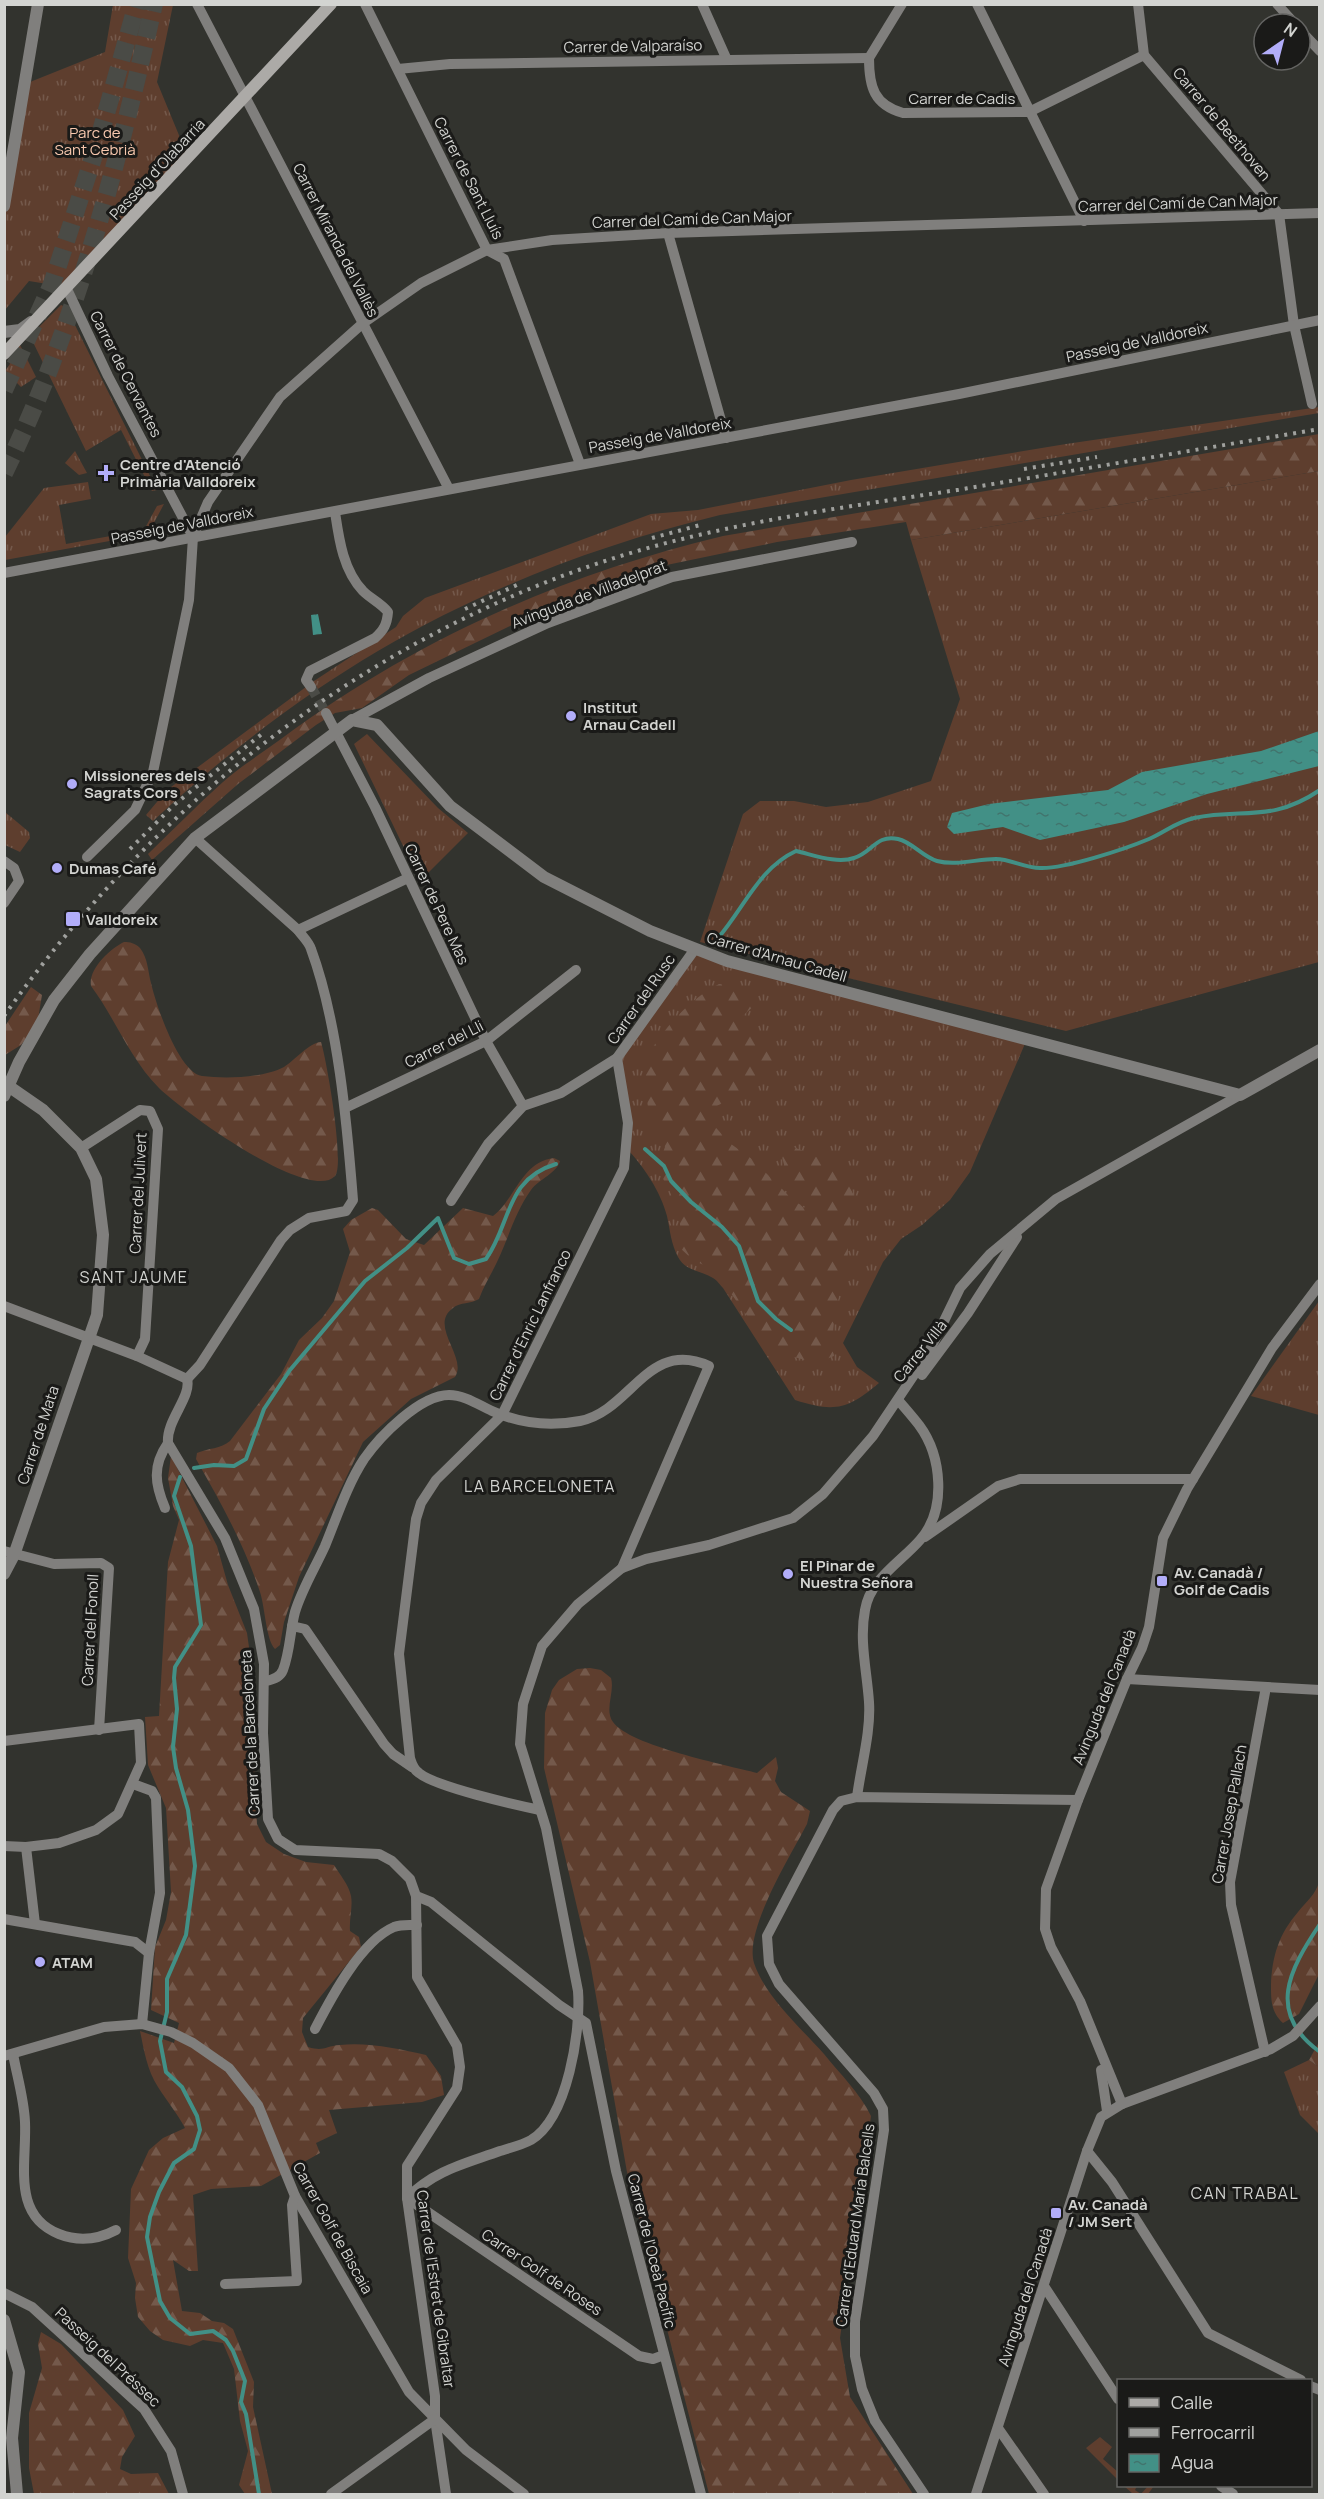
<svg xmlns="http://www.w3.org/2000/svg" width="1324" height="2499" viewBox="0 0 1324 2499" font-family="Manrope,sans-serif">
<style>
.grass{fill:url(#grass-tufts)}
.forest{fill:url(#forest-firs)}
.garden{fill:#5e3e2e}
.water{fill:url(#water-ripples)}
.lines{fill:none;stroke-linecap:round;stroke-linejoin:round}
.stream{stroke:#429086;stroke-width:4}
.minor-tunnel{stroke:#4a4b46;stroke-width:10;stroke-dasharray:10 5;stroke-linecap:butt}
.motorway-tunnel{stroke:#4a4b46;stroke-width:18;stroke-dasharray:18 9;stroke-linecap:butt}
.minor{stroke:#807f7d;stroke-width:10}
.tertiary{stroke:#807f7d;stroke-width:12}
.secondary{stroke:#acaaa7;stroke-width:12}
.rail{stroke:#a0a19e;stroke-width:4;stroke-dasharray:3 6;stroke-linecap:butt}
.poi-dot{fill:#b2adf9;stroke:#1a1a18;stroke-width:2}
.labels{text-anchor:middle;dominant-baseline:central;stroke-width:6;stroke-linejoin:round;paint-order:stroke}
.street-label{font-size:15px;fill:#d3d4d1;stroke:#1a1a18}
.park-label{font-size:15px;fill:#f8c8ae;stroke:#1a1a18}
.poi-label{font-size:15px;font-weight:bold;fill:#d3d4d1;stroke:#1a1a18;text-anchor:start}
.neighbourhood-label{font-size:16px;letter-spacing:1.5px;fill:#d3d4d1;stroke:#1a1a18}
</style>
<defs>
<pattern id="grass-tufts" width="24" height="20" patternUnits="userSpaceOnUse" patternTransform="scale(1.5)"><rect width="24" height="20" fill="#5e3e2e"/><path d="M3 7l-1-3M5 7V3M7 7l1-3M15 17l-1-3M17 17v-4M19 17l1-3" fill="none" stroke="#74594b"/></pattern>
<pattern id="forest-firs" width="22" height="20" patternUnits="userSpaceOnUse" patternTransform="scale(1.5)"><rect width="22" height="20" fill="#5e3e2e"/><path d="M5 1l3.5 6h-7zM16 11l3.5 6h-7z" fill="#74594b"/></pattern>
<pattern id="water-ripples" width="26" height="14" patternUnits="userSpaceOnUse" patternTransform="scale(1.5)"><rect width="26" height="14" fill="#429086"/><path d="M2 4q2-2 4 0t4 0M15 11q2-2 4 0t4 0" fill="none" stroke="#41746d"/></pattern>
</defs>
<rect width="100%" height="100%" fill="#32332e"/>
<g class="grass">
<polygon points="113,5 173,5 157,82 188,157 66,287 29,281 5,310 5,206 25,84 105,52"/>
<polygon points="61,305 66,307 157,490 152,491 121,430 86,451 30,336"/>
<polygon points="20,345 36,377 21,387 5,371 10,364 8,360"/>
<path d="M 1319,407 L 1319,413 L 720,515 C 496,570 322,664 153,821 L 146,815 L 167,790 L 314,681 L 396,627 L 403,616 L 425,598 L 651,514 L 698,510 L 851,480 L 1066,444 Z"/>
<polygon points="75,451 87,473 79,475 65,463"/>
<polygon points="1319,471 1319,962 1066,1031 700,942 743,814 760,801 794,801 826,807 868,802 931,781 960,699 911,540"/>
<polygon points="88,482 91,499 59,505 66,544 144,530 157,506 164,504 148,534 5,560 5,537 44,488"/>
<polygon points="367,734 438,808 468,833 420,881 354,744"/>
<polygon points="5,812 29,832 30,838 20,852 5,845"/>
<path d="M 695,949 L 1027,1039 L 970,1172 L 950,1200 L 922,1225 L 901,1239 L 883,1262 L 843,1343 L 857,1367 L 879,1383 C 848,1409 835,1413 795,1400 L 723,1288 C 720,1285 717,1280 713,1278 C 701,1270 686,1272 678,1257 C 671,1244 670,1230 667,1216 C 661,1192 643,1165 626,1148 L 617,1058 Z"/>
<polygon points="1319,1301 1319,1415 1251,1396"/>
<polygon points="1309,2060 1319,2067 1319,2134 1300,2115 1284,2072"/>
</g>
<g class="forest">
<path d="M 1319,434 L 1319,471 L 911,540 L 906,522 L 777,542 L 657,567 L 543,610 L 409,675 L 362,708 L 335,713 L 316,725 L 238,784 L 152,860 L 148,854 C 173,830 197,805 223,782 C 241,766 262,753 281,739 C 415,640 561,575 723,536 Z"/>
<path d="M 124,942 C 130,942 135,943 140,948 C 148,958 148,972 151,983 C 156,1005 179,1073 202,1076 C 225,1079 263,1078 284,1067 C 295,1060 309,1043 321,1042 C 327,1061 345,1165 335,1176 C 309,1204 180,1109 159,1088 C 130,1059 115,1018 91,986 C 88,969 110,949 124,942 Z"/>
<path d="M 719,984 L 754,987 L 756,1004 L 738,1020 C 751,1034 767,1040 781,1054 C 772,1071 762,1088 743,1096 C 726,1102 719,1102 705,1116 L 731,1144 L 752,1159 L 791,1198 L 811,1213 L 819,1208 L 786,1172 L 781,1153 L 788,1145 C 815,1155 857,1171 854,1206 C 853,1214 850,1221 849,1229 C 847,1240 849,1251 847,1261 C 841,1294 829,1323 834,1356 L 816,1363 L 787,1355 L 769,1346 L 714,1270 L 693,1260 L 679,1247 C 681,1234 681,1222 677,1209 C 669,1180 653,1180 665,1147 L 650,1121 L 642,1065 C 661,1032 685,1002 719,984 Z"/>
<polygon points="31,987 42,995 38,1019 29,1035 21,1045 5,1055 5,1026"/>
<path d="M 554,1158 L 560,1161 C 557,1173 539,1179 531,1190 C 515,1212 509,1237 497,1262 C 491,1275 484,1285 479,1299 C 471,1304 460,1302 453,1308 C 428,1326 468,1357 455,1377 L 411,1399 L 363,1442 L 299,1577 L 284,1622 L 280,1645 L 275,1649 C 266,1640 265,1607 260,1592 C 244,1544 221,1503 196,1459 L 197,1453 C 208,1448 221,1449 230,1441 L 281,1374 L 299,1340 L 322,1318 L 334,1301 L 350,1252 L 343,1229 L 351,1220 L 372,1208 L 378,1210 L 406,1239 L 424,1245 L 463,1208 L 493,1216 C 514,1201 522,1161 554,1158 Z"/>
<path d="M 171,1456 L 217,1546 L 228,1585 L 247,1633 L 253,1676 L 252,1716 L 257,1824 L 266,1842 L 284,1854 L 306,1862 L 334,1865 C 340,1875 349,1885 351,1896 C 353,1907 349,1919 350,1931 L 359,1937 L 361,1947 L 303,2018 L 302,2032 L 308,2047 C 324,2052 325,2046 340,2045 C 368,2042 399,2049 426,2055 L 441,2076 L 444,2095 L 422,2102 L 329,2110 L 337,2133 L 316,2143 L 320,2153 L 261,2186 L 211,2189 L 193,2195 L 198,2271 L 189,2271 L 173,2260 L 182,2311 L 200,2313 L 212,2321 L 224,2323 L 233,2329 L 254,2382 L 253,2407 L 272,2494 L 245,2494 L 239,2485 L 248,2451 L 240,2421 L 234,2369 L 223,2343 L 203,2340 L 190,2346 L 163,2340 L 150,2331 L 138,2317 L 135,2298 L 136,2283 L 128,2258 L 131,2189 L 149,2150 L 163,2138 L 185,2128 C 177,2113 167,2101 158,2087 C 147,2070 144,2050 140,2031 L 174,2043 L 179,2023 L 151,2010 L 155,1947 L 166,1920 L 171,1892 L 166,1808 L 148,1765 L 145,1717 L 159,1716 L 168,1562 L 179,1520 L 173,1506 L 168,1478 Z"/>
<path d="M 590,1668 L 601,1670 L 611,1678 C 615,1692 604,1710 613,1722 C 630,1746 727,1765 757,1773 L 776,1757 L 778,1768 L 775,1781 L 781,1792 L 810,1811 L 807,1824 C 791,1855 744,1930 754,1963 C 766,1998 800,2027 824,2054 C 840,2074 860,2093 871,2116 L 840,2338 L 850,2397 L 913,2494 L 709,2494 L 627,2172 L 590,1962 L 544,1768 L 545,1713 L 552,1690 L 559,1680 L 577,1669 Z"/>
<path d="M 1319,1882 L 1319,1974 L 1299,2014 L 1283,2023 C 1271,2012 1271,2000 1271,1985 C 1272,1956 1279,1934 1298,1912 C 1306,1902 1316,1894 1319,1882 Z"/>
<polygon points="1319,2042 1320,2042 1319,2067 1309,2060"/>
<polygon points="41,2332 61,2344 123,2410 135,2436 122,2457 120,2469 131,2474 158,2473 169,2494 34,2494 29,2468 29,2413 42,2368 38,2344"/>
</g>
<g class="garden">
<polygon points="1100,2437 1112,2447 1103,2459 1118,2472 1118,2480 1086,2448"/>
<polygon points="1124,2486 1137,2486 1135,2490 1141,2494 1148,2486 1154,2486 1148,2494 1133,2494"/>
</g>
<g class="water">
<polygon points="318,614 322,634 313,635 311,615"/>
<polygon points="1319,731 1319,766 1207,794 1124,822 1040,840 1003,827 954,834 947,827 952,813 989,804 1108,790 1142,772 1261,751"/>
</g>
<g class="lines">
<g class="stream">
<path d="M 718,938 C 744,908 759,868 796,851 C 814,855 837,864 854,858 C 872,853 876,834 898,839 C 912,842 923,857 937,861 C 956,866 977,859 996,859 C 1010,859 1025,868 1040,868 C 1065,869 1125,849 1149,839 C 1165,832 1176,822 1194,818 C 1244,808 1271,823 1320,790"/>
<polyline points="645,1149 664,1166 671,1181 691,1202 722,1227 739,1246 758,1301 776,1319 791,1330"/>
<path d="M 194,1468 L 214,1465 L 234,1466 L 246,1459 L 264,1409 L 290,1370 L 365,1281 L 407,1248 L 438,1218 L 454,1258 L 469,1264 L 486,1259 C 511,1224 505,1179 556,1164"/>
<polyline points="180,1477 174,1496 191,1546 201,1625 175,1667 174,1678 177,1709 173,1747 176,1768 188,1810 195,1866 186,1935 167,1979 167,2012 160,2041 166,2072 182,2087 197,2116 200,2130 194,2149 174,2163 159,2192 150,2217 147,2237 160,2301 170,2318 190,2334 213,2331 226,2340 233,2351 245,2381 241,2402 246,2414 259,2494"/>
<path d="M 1320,1924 C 1289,1970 1266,2013 1320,2052"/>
</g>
<polyline class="minor-tunnel" points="311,687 326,713"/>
<g class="motorway-tunnel">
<polyline points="4,390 52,284 96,149 137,4"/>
<path d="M 4,473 C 76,327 118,163 154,4"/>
</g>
<g class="minor">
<polyline points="197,4 449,489"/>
<polyline points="365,4 487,250 504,259 580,464"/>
<polyline points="702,4 727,60"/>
<path d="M 902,4 L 869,58 C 869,87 874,105 903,113 L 1029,112 L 1144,55"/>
<polyline points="977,4 1084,221"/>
<polyline points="1138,4 1144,55 1279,214 1294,325 1312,404"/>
<polyline points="1277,4 1295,24"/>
<polyline points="1300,30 1320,51"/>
<polyline points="398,69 450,64 869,58"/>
<polyline points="668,233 726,438"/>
<polyline points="66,287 108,376 193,537"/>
<polyline points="4,573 959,394 1320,320"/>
<path d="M 311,687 L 306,680 L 310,671 L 375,638 C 384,630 387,624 388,612 C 381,603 371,599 363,591 C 343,570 339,539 335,512"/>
<polyline points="326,713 375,807 486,1041 523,1106"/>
<polyline points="352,720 429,678 548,623 672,577 852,542"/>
<polyline points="87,857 135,810 153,772 189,600 193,537 208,502 280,397 362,324 421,283 487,250 552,240 668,233 1320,213"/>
<polyline points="4,861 14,868 19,881 4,903"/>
<polyline points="298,930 408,878"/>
<polyline points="345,1108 486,1041 576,970"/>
<polyline points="81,1148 140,1110 150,1111 158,1129 145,1339 137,1356"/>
<polyline points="451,1201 488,1144 523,1106 561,1093 617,1058 695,949"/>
<polyline points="4,1306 137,1356 187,1379"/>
<polyline points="922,1375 968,1313 1017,1237"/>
<path d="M 187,1379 C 192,1397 166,1420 168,1443 L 225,1538 L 254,1609 L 264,1664 L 263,1733 L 268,1819 L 278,1839 L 295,1850 L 379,1854 L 392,1861 L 410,1879 L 416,1896 L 417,1977 L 457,2046 L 460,2067 L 457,2088 L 407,2166 L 407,2198 L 435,2396 L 435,2419 L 446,2494"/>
<path d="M 187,1379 L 200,1365 L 281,1240 L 290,1230 L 309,1218 L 346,1211 L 353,1200 C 347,1123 338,1022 311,949 C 309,942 302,936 298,930 L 195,838"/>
<path d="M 165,1508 C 155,1484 152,1466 168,1443"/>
<polyline points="925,1537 998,1486 1020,1479 1193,1479"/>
<polyline points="4,1551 54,1564 101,1563 109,1568 99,1730"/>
<polyline points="292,1626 305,1629 384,1744 393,1754 412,1767"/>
<polyline points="1127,1679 1320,1690"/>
<path d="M 265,1681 C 272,1680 280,1678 283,1670 C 290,1652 290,1631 295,1612 C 302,1589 315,1568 325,1546 C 337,1517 347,1485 364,1459 C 380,1436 420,1395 449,1395 C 464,1395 479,1405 492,1411 C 521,1424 549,1427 580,1421 C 631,1411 648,1338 709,1366 L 622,1568"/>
<polyline points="4,1741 139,1724 141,1763 118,1814 96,1830 59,1843 26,1847 4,1846"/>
<polyline points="133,1784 152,1791 156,1798 160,1893 149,1953 142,2024"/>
<path d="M 857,1797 C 861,1766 871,1732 869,1702 C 867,1671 859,1641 865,1610 C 870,1579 901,1562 920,1540 C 947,1510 942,1456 919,1425 C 912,1416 905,1408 898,1400"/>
<path d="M 540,1810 C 516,1805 436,1787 419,1773 C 413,1769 412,1764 410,1758 L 399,1654 L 416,1519 L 421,1503 L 436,1480 L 502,1415 L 624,1168 L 628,1123 L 617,1058"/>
<polyline points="26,1847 35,1924"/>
<polyline points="416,1896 431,1902 559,2005 586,2023 616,2171 701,2494"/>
<polyline points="4,1919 135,1942 149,1953"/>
<path d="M 315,2029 C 331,1998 361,1941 394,1927 C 402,1924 409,1925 417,1925"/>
<polyline points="1265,2052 1231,1905 1230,1882 1266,1687"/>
<path d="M 13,2054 C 17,2076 24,2099 25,2122 C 27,2163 11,2215 59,2234 C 79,2242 97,2240 116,2230"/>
<polyline points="4,2056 104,2027 142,2024 171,2032 193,2043 229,2068 258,2105 295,2196 409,2392 466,2450 524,2494"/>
<polyline points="1101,2070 1107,2111"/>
<polyline points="1122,2104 1080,2001 1051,1947 1045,1929 1046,1889 1078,1800 1127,1679 1142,1648 1149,1627 1163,1538 1187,1489 1272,1348 1320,1284"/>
<polyline points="1087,2151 1112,2182 1208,2333 1301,2380"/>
<path d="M 407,2198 C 435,2170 464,2164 500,2151 C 510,2148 522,2145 531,2140 C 568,2118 581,2030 578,1991 L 546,1828 L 520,1744 L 523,1704 L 542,1646 L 578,1604 L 622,1568 L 646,1559 L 709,1545 L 793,1518 L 823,1494 L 873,1436 L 928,1354 L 960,1288 L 990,1254 L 1056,1199 L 1240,1095"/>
<polyline points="407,2198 639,2356 653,2359 664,2355"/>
<polyline points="225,2284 297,2281 292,2205 295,2196"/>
<polyline points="1044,2286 1118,2399"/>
<polyline points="4,2293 32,2307 144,2409 171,2451 183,2494"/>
<polyline points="1310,2386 1320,2390"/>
<polyline points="998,2428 1044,2494"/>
<polyline points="1221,2486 1233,2494"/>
<polyline points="331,2494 435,2419"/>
<polyline points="924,2494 875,2421 862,2389 855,2356 855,2321 884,2130 883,2109 874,2093 779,1984 769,1964 767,1936 833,1810 841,1801 857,1797 1078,1800"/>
<polyline points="976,2494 1087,2151 1101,2117 1122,2104 1271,2049 1293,2036 1320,2006"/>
</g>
<g class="tertiary">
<polyline points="4,206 38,4"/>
<polyline points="4,332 20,330 31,322"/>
<polyline points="4,1083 43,1110 81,1148 96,1179 103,1235 97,1315 14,1555 4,1574"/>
<polyline points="4,1096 19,1062 54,1000 90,954 195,838 352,720 377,725 450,806 544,877 650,931 727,961 1240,1095 1320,1050"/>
<polyline points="4,2320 19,2372 12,2438 17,2494"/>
</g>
<polyline class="secondary" points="4,354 331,4"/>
<g class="rail">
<polyline points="1024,469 1097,457"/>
<polyline points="652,538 704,524"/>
<polyline points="465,609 519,584"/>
<polyline points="130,849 174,805 263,733"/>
<path d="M 4,1016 C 149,811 352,648 590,566 C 709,525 833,509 957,490 C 1078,470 1199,449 1320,429"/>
</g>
</g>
<g class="poi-dot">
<path d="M103 464h6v6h6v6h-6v6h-6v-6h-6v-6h6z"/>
<circle cx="571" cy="716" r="6"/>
<circle cx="72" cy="784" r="6"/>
<circle cx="57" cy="868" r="6"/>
<rect x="65" y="911" width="16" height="16" rx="3"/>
<circle cx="788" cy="1574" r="6"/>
<rect x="1156" y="1575" width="12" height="12" rx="3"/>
<circle cx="40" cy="1962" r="6"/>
<rect x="1050" y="2207" width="12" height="12" rx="3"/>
</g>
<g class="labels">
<g class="street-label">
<text transform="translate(633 46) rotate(-1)">Carrer de Valparaíso</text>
<text x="962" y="98">Carrer de Cadis</text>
<text transform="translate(1222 124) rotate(50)">Carrer de Beethoven</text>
<text transform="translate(157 169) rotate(-47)">Passeig d'Olabarria</text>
<text transform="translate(469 178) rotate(63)">Carrer de Sant Lluís</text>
<text transform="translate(1178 203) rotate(-2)">Carrer del Camí de Can Major</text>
<text transform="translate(692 219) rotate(-2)">Carrer del Camí de Can Major</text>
<text transform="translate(336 240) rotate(63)">Carrer Miranda del Vallès</text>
<text transform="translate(1137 342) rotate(-12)">Passeig de Valldoreix</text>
<text transform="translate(126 374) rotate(63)">Carrer de Cervantes</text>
<text transform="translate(660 435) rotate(-10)">Passeig de Valldoreix</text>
<text transform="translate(182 525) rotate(-11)">Passeig de Valldoreix</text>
<text transform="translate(589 594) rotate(-21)">Avinguda de Villadelprat</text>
<text transform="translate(437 904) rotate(65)">Carrer de Pere Mas</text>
<text transform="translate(777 957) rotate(16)">Carrer d'Arnau Cadell</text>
<text transform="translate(641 999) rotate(-55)">Carrer del Rusc</text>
<text transform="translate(444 1044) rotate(-27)">Carrer del Lli</text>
<text transform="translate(138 1193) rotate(-87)">Carrer del Julivert</text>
<text transform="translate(530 1325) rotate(-64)">Carrer d'Enric Lanfranco</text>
<text transform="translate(920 1351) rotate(-51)">Carrer Villà</text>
<text transform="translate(38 1435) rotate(-72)">Carrer de Mata</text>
<text transform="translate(90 1630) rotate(-87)">Carrer del Fonoll</text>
<text transform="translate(1104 1697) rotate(-68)">Avinguda del Canadà</text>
<text transform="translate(250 1733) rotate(-93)">Carrer de la Barceloneta</text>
<text transform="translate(1229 1814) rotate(-80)">Carrer Josep Pallach</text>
<text transform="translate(855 2225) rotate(-82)">Carrer d'Eduard Maria Balcells</text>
<text transform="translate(333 2228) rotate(61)">Carrer Golf de Biscaia</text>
<text transform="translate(652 2251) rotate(76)">Carrer de l'Oceà Pacífic</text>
<text transform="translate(542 2272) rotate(34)">Carrer Golf de Roses</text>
<text transform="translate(436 2289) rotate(82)">Carrer de l'Estret de Gibraltar</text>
<text transform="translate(1025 2297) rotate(-72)">Avinguda del Canadà</text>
<text transform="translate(108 2357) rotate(43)">Passeig del Préssec</text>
</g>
<g class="park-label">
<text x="95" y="132">Parc de<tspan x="95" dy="17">Sant Cebrià</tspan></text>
</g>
<g class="poi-label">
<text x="120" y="464">Centre d'Atenció<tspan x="120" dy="17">Primària Valldoreix</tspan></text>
<text x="583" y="707">Institut<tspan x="583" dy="17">Arnau Cadell</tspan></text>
<text x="84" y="775">Missioneres dels<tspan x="84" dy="17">Sagrats Cors</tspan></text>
<text x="69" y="868">Dumas Café</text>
<text x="86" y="919">Valldoreix</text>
<text x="800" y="1565">El Pinar de<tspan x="800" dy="17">Nuestra Señora</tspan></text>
<text x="1174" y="1572">Av. Canadà /<tspan x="1174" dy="17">Golf de Cadis</tspan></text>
<text x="52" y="1962">ATAM</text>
<text x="1068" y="2204">Av. Canadà<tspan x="1068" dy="17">/ JM Sert</tspan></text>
</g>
<g class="neighbourhood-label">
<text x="134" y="1277">SANT JAUME</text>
<text x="540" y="1486">LA BARCELONETA</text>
<text x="1245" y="2193">CAN TRABAL</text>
</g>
</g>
<rect width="1324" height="2499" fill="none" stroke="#d3d4d1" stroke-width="12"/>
<rect x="1117" y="2379" width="195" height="108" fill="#1a1a18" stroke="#646462" stroke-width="1.5"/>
<rect x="1129" y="2398" width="30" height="9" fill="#acaaa7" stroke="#646462" stroke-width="1.5"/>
<text x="1171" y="2409" font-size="18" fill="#d3d4d1">Calle</text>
<rect x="1129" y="2428" width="30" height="9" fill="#a0a19e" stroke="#646462" stroke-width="1.5"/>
<text x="1171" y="2439" font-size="18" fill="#d3d4d1">Ferrocarril</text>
<rect x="1129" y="2454" width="30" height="18" fill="url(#water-ripples)" stroke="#646462" stroke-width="1.5"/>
<text x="1171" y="2469" font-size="18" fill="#d3d4d1">Agua</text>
<g transform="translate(1282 42) rotate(35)"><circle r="28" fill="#1a1a18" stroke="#646462" stroke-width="1.5"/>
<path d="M0-4.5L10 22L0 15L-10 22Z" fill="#b2adf9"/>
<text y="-9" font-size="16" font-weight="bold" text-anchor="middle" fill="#d3d4d1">N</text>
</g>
</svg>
